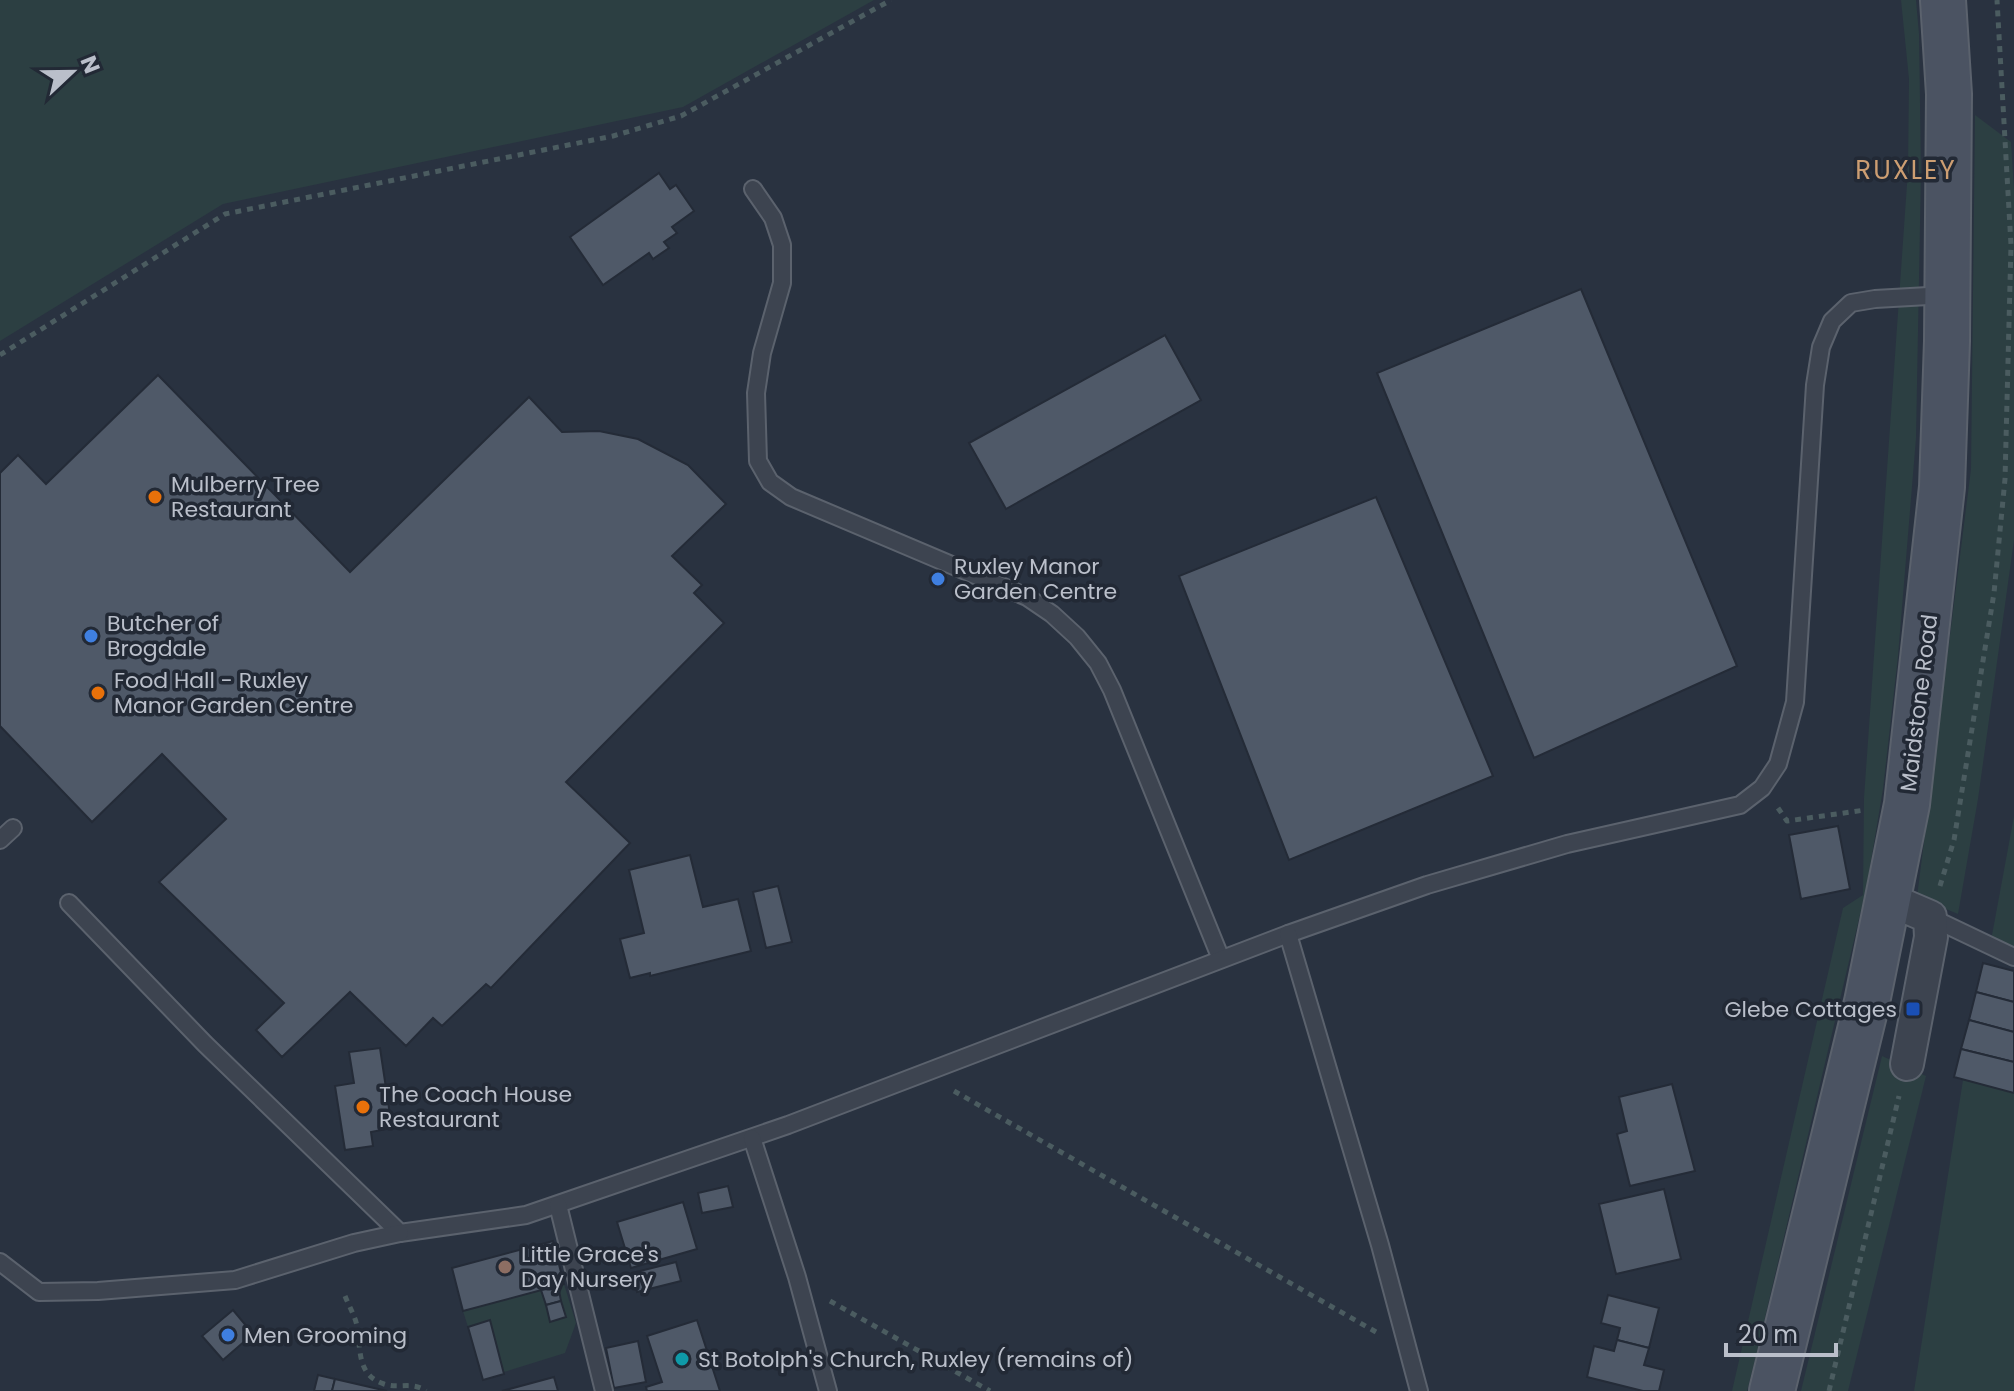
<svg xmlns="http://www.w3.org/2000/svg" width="2014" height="1391" viewBox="0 0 2014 1391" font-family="Poppins,sans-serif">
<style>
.green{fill:#2c3f42}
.building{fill:#4f5968;stroke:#242b37;stroke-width:2}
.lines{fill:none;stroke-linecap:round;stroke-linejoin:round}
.lane-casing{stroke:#5b626d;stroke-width:20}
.street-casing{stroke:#5b626d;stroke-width:36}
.secondary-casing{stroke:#5b626d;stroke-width:48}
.path{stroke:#4b5c60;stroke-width:5;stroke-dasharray:6 6;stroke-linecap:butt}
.lane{stroke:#3d4450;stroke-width:16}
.street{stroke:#3d4450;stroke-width:32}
.secondary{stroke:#4b5362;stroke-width:44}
.food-dot{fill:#e8710a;stroke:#222935;stroke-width:3}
.shop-dot{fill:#3f7fe0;stroke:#222935;stroke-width:3}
.transit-dot{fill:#1a4fb4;stroke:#222935;stroke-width:3}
.education-dot{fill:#8d6e63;stroke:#222935;stroke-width:3}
.culture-dot{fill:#0f9aa8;stroke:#222935;stroke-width:3}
.labels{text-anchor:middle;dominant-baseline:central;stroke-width:7;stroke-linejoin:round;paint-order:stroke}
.poi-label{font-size:22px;fill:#babfca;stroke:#222935;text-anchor:start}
.street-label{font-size:22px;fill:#babfca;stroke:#222935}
.quarter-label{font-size:26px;letter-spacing:2px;fill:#cd9e72;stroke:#222935}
</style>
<rect width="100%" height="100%" fill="#293240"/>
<g class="green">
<polygon points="0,0 874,0 683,107 223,204 0,341"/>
<polygon points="1901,0 1916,0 1919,34 1921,172 1916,438 1898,656 1883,789 1867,885 1754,1364 1747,1391 1732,1391 1843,908 1863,895 1864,798 1908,170 1909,79"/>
<polygon points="1975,115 2011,142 2014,189 2014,540 1978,799 1958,914 1917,897 1971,469"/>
<polygon points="2014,816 2014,960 1990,946"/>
<polygon points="1882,1056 1926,1076 1848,1391 1801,1391"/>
<polygon points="1963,1080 2014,1093 2014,1391 1914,1391"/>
<polygon points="564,1284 576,1323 565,1353 504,1372 490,1320 468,1327 463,1311"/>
</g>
<g class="building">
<polygon points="659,173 670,189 676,185 694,211 672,227 677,233 664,242 669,248 653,259 649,253 603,285 570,237"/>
<polygon points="1581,289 1737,666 1534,758 1377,373"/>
<polygon points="1165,335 1201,400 1006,509 969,443"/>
<polygon points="158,375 350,572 529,397 562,432 599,431 638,439 688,465 726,504 672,556 702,585 694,593 724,623 566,782 630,843 491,988 486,984 442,1026 433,1018 406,1046 350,992 282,1057 256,1030 284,1003 159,882 226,819 162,754 92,822 0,726 0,473 18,455 46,484"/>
<polygon points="1376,497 1493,776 1289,860 1179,576"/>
<polygon points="1838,826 1850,889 1801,899 1789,835"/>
<polygon points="690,855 703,907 738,899 751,951 650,976 650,973 630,978 620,939 644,933 629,870"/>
<polygon points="778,886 792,942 766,948 753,892"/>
<polygon points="1983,963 2014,971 2014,1002 1976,992"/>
<polygon points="1976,992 2014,1002 2014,1032 1969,1020"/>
<polygon points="1969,1020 2014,1032 2014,1062 1961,1049"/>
<polygon points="380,1048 392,1128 371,1132 373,1146 345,1150 335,1086 354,1083 349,1052"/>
<polygon points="1961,1049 2014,1062 2014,1093 1954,1077"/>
<polygon points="1672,1084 1695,1171 1630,1186 1617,1134 1627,1131 1619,1097"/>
<polygon points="728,1186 733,1207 702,1213 698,1193"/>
<polygon points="1664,1189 1681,1259 1616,1274 1599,1204"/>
<polygon points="683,1202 697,1249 631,1268 617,1222"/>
<polygon points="553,1241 564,1284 463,1311 452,1268"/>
<polygon points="676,1262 681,1281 637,1292 632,1273"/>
<polygon points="558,1285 561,1301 546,1305 541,1290"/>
<polygon points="1608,1295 1659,1308 1649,1348 1617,1340 1620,1328 1601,1323"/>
<polygon points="561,1301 566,1317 550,1322 546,1305"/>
<polygon points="233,1310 253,1334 223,1360 202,1336"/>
<polygon points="490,1320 504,1374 483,1380 468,1327"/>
<polygon points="697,1320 720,1391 647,1391 646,1387 662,1382 647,1336"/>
<polygon points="1617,1340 1649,1348 1644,1365 1664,1370 1659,1391 1643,1391 1587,1377 1594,1346 1614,1351"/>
<polygon points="638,1341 646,1382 614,1388 606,1348"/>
<polygon points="318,1375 335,1379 332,1391 314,1391"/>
<polygon points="554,1377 558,1391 502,1391"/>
<polygon points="335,1379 387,1391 332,1391"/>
</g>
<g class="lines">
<g class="lane-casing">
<g id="lane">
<polyline points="753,189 773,218 782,245 782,283 762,353 756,393 758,461 770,482 791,497 1027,597 1052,614 1077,637 1098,663 1112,690 1221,959"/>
<polyline points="0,840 13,828"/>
<polyline points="69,903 205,1044 400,1233 526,1215 788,1125 1288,934 1427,885 1567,844 1740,805 1762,788 1778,764 1795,702 1815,385 1821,347 1832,321 1851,303 1875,299 1946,295"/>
<polyline points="1930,917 2014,957"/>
<polyline points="1288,934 1380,1245 1419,1391"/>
<polyline points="752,1138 797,1277 828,1391"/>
<polyline points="558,1205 604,1391"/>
<polyline points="0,1262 39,1292 98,1291 235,1280 354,1243 400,1233"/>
</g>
</g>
<g class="street-casing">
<polyline id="street" points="1888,899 1930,917 1931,937 1907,1064"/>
</g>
<g class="secondary-casing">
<polyline id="secondary" points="1772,1391 1867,1002 1907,804 1942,487 1947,341 1949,94 1943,0"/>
</g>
<g class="path">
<polyline points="0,355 225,214 613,136 681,116 891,0"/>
<polyline points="1778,808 1787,821 1865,810"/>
<polyline points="1940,886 1954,840 1994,593 2005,479 2011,245 1997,0"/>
<polyline points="954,1091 1376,1332"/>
<path d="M 345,1296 C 349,1306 355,1316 357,1326 C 361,1348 356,1375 384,1384 C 399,1389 412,1381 426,1391"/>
<polyline points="830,1301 990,1391"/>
<polyline points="1829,1391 1899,1096"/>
</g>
<use href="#lane" class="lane"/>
<use href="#street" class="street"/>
<use href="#secondary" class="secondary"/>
</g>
<g class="food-dot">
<circle cx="155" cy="497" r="8"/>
<circle cx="98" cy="693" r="8"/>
<circle cx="363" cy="1107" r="8"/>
</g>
<g class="shop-dot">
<circle cx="938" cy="579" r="8"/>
<circle cx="91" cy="636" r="8"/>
<circle cx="228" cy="1335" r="8"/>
</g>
<rect class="transit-dot" x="1905" y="1001" width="16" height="16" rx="4"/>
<circle class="education-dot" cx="505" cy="1267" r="8"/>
<circle class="culture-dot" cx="682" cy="1359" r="8"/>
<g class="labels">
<g class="poi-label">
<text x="171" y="484">Mulberry Tree<tspan x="171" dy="25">Restaurant</tspan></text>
<text x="954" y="566">Ruxley Manor<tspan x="954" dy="25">Garden Centre</tspan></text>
<text x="107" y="623">Butcher of<tspan x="107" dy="25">Brogdale</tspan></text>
<text x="114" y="680">Food Hall - Ruxley<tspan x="114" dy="25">Manor Garden Centre</tspan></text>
<text x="1897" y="1009" text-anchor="end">Glebe Cottages</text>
<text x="379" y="1094">The Coach House<tspan x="379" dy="25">Restaurant</tspan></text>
<text x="521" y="1254">Little Grace's<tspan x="521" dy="25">Day Nursery</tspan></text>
<text x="244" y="1335">Men Grooming</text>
<text x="698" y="1359">St Botolph's Church, Ruxley (remains of)</text>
</g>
<g class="street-label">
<text transform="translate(1919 703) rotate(-83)">Maidstone Road</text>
</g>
<g class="quarter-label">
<text x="1906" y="170">RUXLEY</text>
</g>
</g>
<g transform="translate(72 72) rotate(68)" stroke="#222935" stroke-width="6" paint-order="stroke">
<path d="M0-6L14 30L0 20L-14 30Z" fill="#babfca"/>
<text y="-12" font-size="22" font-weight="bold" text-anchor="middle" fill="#babfca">N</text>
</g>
<path d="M1726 1343v12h110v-12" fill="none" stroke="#babfca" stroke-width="4"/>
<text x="1738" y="1343" font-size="24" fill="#babfca" stroke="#222935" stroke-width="6" paint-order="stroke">20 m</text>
</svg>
